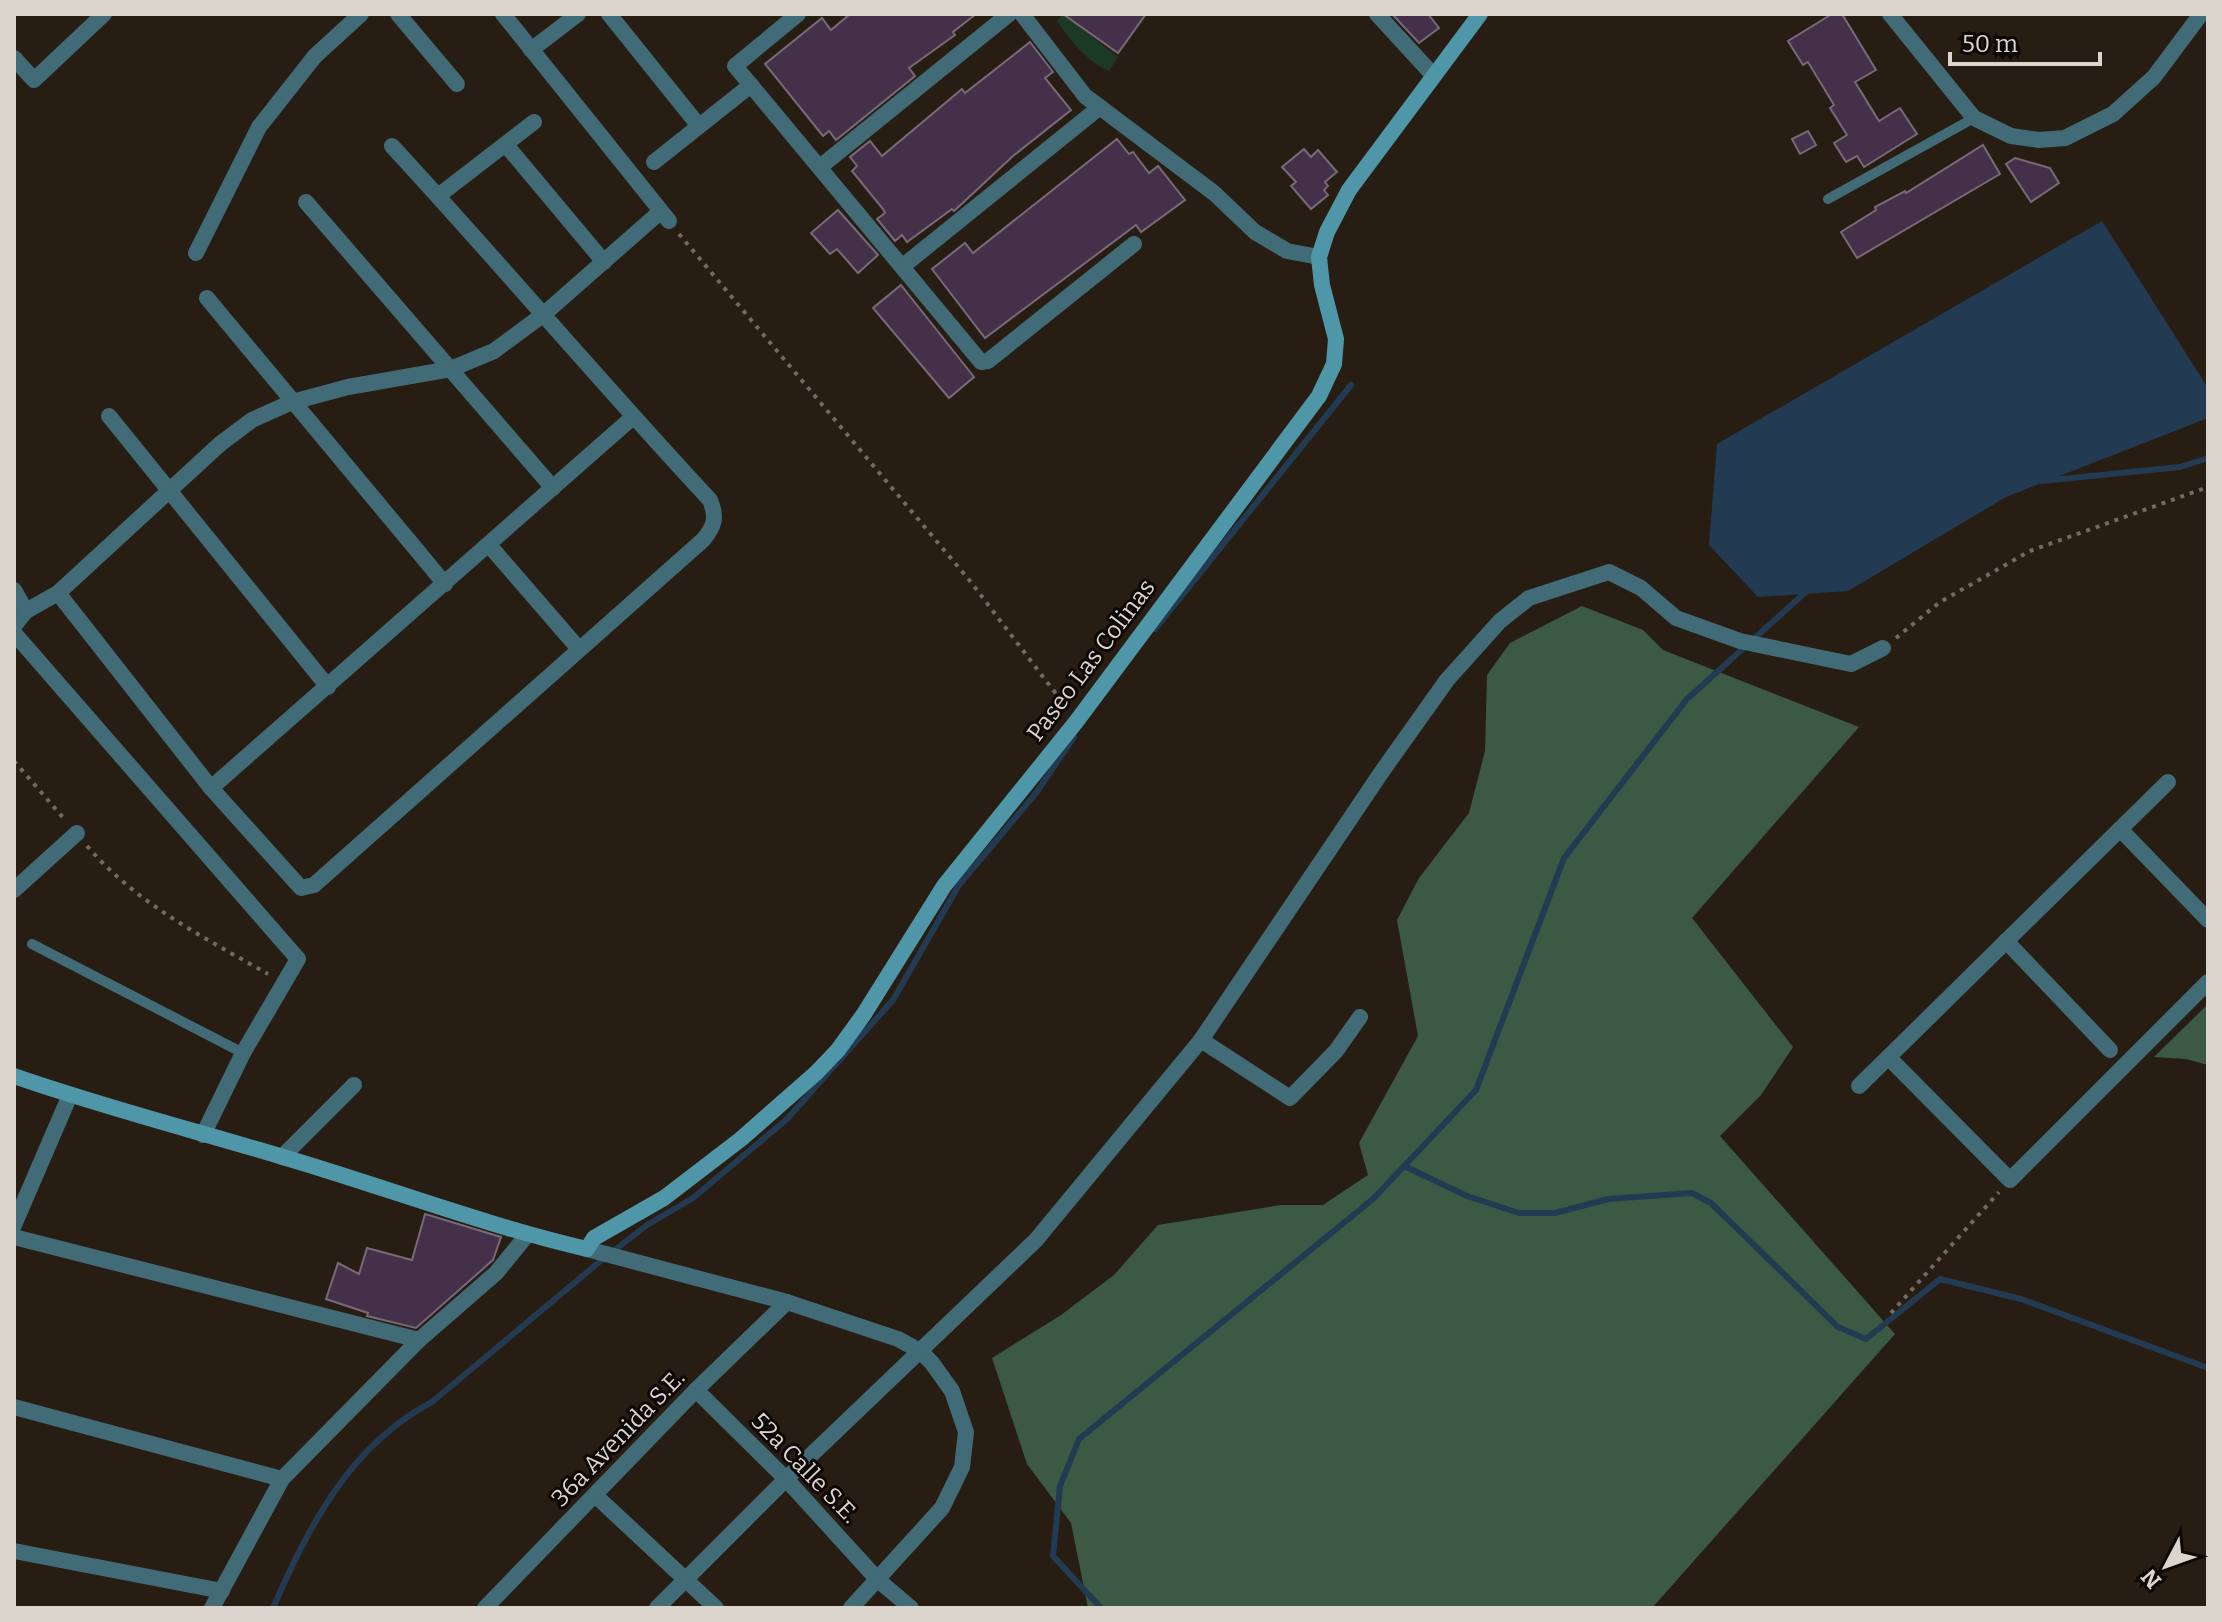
<svg xmlns="http://www.w3.org/2000/svg" width="2222" height="1622" viewBox="0 0 2222 1622" font-family="Bitter,serif">
<style>
.green{fill:#1c3925}
.forest{fill:#3b5943}
.water{fill:#223b52}
.lines{fill:none;stroke-linecap:round;stroke-linejoin:round}
.stream{stroke:#223b52;stroke-width:6}
.building{fill:#453049;stroke:#766a78;stroke-width:2}
.path{stroke:#736a61;stroke-width:4;stroke-dasharray:4 6;stroke-linecap:butt}
.lane{stroke:#416b76;stroke-width:10}
.street{stroke:#416b76;stroke-width:16}
.secondary{stroke:#4f96a8;stroke-width:16}
.labels{text-anchor:middle;dominant-baseline:central;stroke-width:6;stroke-linejoin:round;paint-order:stroke}
.street-label{font-size:24px;fill:#dcd5ce;stroke:#0d0805}
</style>
<rect width="100%" height="100%" fill="#281d13"/>
<path class="green" d="M 1063,14 L 1118,57 L 1109,71 C 1086,61 1072,42 1057,21 Z"/>
<g class="forest">
<polygon points="1582,606 1643,630 1663,650 1859,727 1692,918 1793,1047 1761,1095 1720,1136 1895,1334 1652,1608 1088,1608 1071,1523 1027,1464 992,1358 1061,1315 1114,1275 1158,1225 1281,1205 1323,1205 1368,1175 1359,1143 1418,1036 1397,920 1419,878 1469,813 1485,751 1487,675 1510,643"/>
<polygon points="2208,1004 2208,1065 2186,1059 2154,1057"/>
</g>
<polygon class="water" points="2102,221 2208,388 2208,418 2006,497 1848,591 1758,597 1709,545 1717,444"/>
<g class="lines">
<g class="stream">
<polyline points="2042,481 2180,467 2208,458"/>
<polyline points="1155,629 1351,385"/>
<polyline points="1404,1166 1467,1196 1519,1213 1555,1213 1608,1199 1692,1193 1711,1203 1838,1327 1866,1339 1940,1279 2021,1299 2208,1368"/>
<path d="M 273,1608 C 309,1526 349,1446 432,1402 L 598,1263 L 647,1225 L 693,1198 L 787,1119 L 893,1000 L 959,885 L 1036,793 L 1074,737"/>
<polyline points="1101,1608 1053,1556 1060,1486 1079,1439 1373,1199 1476,1090 1564,858 1687,699 1808,590"/>
</g>
</g>
<g class="building">
<polygon points="850,14 976,14 953,32 955,35 909,68 915,76 836,140 829,131 823,136 765,64 822,18 831,30"/>
<polygon points="1063,14 1146,14 1118,53"/>
<polygon points="1392,14 1428,14 1439,28 1419,43"/>
<polygon points="1832,14 1842,14 1876,70 1855,82 1879,121 1900,108 1917,134 1864,167 1857,156 1846,162 1834,143 1847,135 1830,108 1834,105 1808,62 1803,65 1788,41"/>
<polygon points="1030,42 1053,72 1045,78 1071,110 1013,156 954,211 952,209 907,242 902,235 895,241 877,219 885,213 883,209 852,171 857,166 850,157 870,141 882,156 962,89 965,93"/>
<polygon points="1808,131 1816,145 1800,154 1792,139"/>
<polygon points="1117,139 1129,154 1133,152 1149,173 1158,166 1185,200 1141,232 1136,225 985,338 932,269 965,243 973,253"/>
<polygon points="1983,145 2000,174 1857,258 1841,232 1876,210 1875,207 1905,191 1906,193"/>
<polygon points="1304,149 1311,157 1318,150 1337,172 1325,182 1328,186 1324,190 1328,195 1311,209 1291,186 1296,182 1282,167"/>
<polygon points="2015,158 2050,168 2059,183 2031,202 2006,164"/>
<polygon points="838,210 878,255 858,273 837,249 830,254 811,233"/>
<polygon points="901,285 974,377 949,398 873,308"/>
<polygon points="425,1214 501,1237 493,1260 416,1328 367,1316 368,1313 326,1299 338,1263 359,1274 367,1248 412,1260"/>
</g>
<g class="lines">
<g class="path">
<polyline points="679,234 970,581 1066,707"/>
<polyline points="1896,638 1940,602 2030,551 2208,487"/>
<polyline points="14,761 66,821"/>
<path d="M 87,846 C 137,904 203,937 268,974"/>
<polyline points="1891,1313 1999,1192"/>
</g>
<g class="lane">
<polyline points="1828,199 1974,118"/>
<polyline points="32,944 243,1053"/>
</g>
<g class="street">
<polyline points="398,14 457,84"/>
<polyline points="503,14 669,221"/>
<polyline points="609,14 699,126"/>
<polyline points="798,14 735,66 981,362 988,361 1134,244"/>
<polyline points="1022,14 1085,96 1214,193 1255,232 1287,251 1319,257"/>
<polyline points="1377,14 1433,75"/>
<polyline points="1890,14 1974,118 2011,136 2039,140 2065,138 2113,114 2154,77 2201,14"/>
<polyline points="531,50 578,14"/>
<polyline points="14,58 34,80 104,14"/>
<polyline points="506,145 604,262"/>
<path d="M 392,146 C 500,263 602,384 710,500 C 717,517 715,526 703,540 L 314,885 L 301,888 L 211,788 L 58,593 L 220,444 L 252,420 L 292,402 L 348,387 L 451,369 L 494,351 L 544,314 L 660,212"/>
<polyline points="654,162 751,85"/>
<polyline points="820,167 1009,14"/>
<polyline points="438,196 534,122"/>
<polyline points="306,202 553,488"/>
<polyline points="196,253 259,127 315,56 361,14"/>
<polyline points="903,266 1100,107"/>
<polyline points="207,298 445,584"/>
<polyline points="109,416 328,687"/>
<polyline points="489,545 579,649"/>
<polyline points="14,590 26,611 14,626"/>
<polyline points="26,611 58,593"/>
<polyline points="14,633 298,959 243,1053 203,1135"/>
<polyline points="211,788 633,417"/>
<polyline points="2120,829 2208,920"/>
<polyline points="14,890 77,833"/>
<polyline points="2006,941 2110,1050"/>
<polyline points="1201,1040 1290,1098 1336,1051 1360,1017"/>
<polyline points="1889,1058 2010,1180 2208,982"/>
<polyline points="1859,1086 2168,782"/>
<polyline points="282,1157 354,1085"/>
<polyline points="14,1225 70,1095"/>
<polyline points="14,1237 419,1340"/>
<polyline points="587,1249 787,1302 898,1339 920,1351 932,1363 952,1391 966,1432 962,1467 942,1508 851,1608"/>
<polyline points="696,1390 786,1479 878,1580 911,1608"/>
<polyline points="14,1407 282,1479"/>
<polyline points="596,1496 716,1608"/>
<polyline points="14,1551 222,1591"/>
<polyline points="212,1608 282,1479 419,1340 496,1273 527,1235"/>
<polyline points="485,1608 696,1390 787,1302"/>
<polyline points="657,1608 786,1479 1036,1240 1201,1040 1383,770 1447,680 1500,621 1529,598 1609,572 1641,588 1676,618 1740,641 1851,664 1883,648"/>
</g>
<path class="secondary" d="M 14,1076 C 103,1107 193,1130 283,1157 C 385,1187 484,1225 587,1249 L 594,1238 L 664,1198 L 741,1139 L 816,1073 L 838,1050 L 864,1014 L 944,886 L 1076,722 L 1319,396 L 1334,364 L 1336,339 L 1322,285 L 1319,257 L 1327,232 L 1349,190 L 1480,14"/>
</g>
<g class="labels">
<g class="street-label">
<text transform="translate(1091 660) rotate(-53)">Paseo Las Colinas</text>
<text transform="translate(618 1438) rotate(-46)">36a Avenida S.E.</text>
<text transform="translate(805 1468) rotate(46)">52a Calle S.E.</text>
</g>
</g>
<rect width="2222" height="1622" fill="none" stroke="#dcd5ce" stroke-width="32"/>
<g transform="translate(2166 1566) rotate(229)" stroke="#0d0805" stroke-width="6" paint-order="stroke">
<path d="M0-6L14 30L0 20L-14 30Z" fill="#dcd5ce"/>
<text y="-12" font-size="22" font-weight="bold" text-anchor="middle" fill="#dcd5ce">N</text>
</g>
<path d="M1950 52v12h150v-12" fill="none" stroke="#dcd5ce" stroke-width="4"/>
<text x="1962" y="52" font-size="24" fill="#dcd5ce" stroke="#0d0805" stroke-width="6" paint-order="stroke">50 m</text>
</svg>
